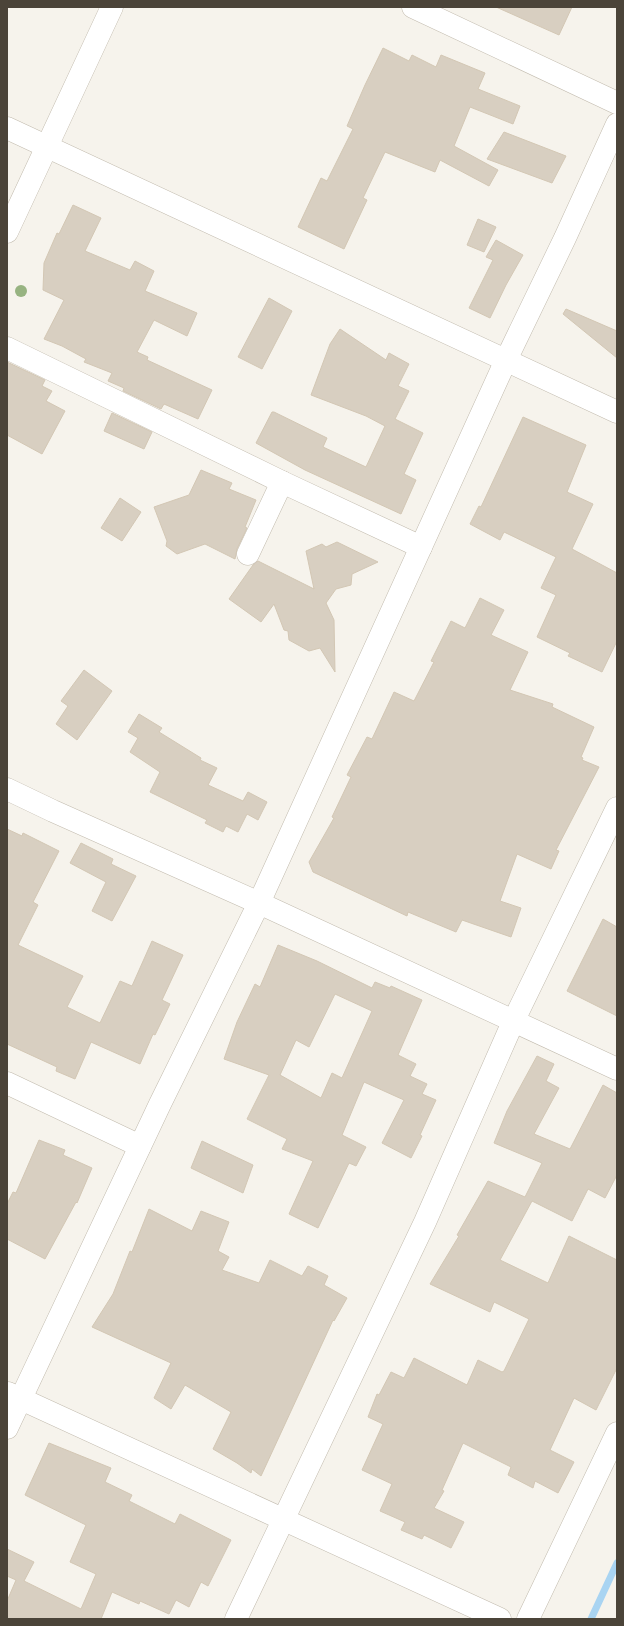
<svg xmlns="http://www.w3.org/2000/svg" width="624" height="1626" viewBox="0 0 624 1626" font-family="Quicksand,sans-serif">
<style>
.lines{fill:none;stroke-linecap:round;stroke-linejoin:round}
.stream{stroke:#a9d4f2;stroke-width:7}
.building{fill:#d8cfc1;stroke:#d3c7b4;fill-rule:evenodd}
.minor-casing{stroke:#c2bbae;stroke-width:23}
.minor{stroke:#fff;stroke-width:22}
.tree{fill:#97b381}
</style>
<rect width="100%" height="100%" fill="#f6f3ec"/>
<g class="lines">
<polyline class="stream" points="591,1619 617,1563"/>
</g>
<g class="building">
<polygon points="496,7 572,7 559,35"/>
<polygon points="383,48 409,61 412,55 436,67 441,55 485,73 478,89 520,106 513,124 470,107 454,146 498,170 489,186 440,160 435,172 385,152 363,198 367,200 344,249 298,227 321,178 327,181 353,129 347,126 365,85"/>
<polygon points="504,132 566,156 552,183 487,159"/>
<polygon points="73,205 101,218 85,251 130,270 135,261 154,271 145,291 197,313 187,336 154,320 137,352 148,357 147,360 212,390 198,419 164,404 161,409 123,391 124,388 108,381 112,373 84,362 86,359 62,346 44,339 64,300 43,290 44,263 57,233 59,234"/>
<polygon points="478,219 496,227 484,252 467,245"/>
<polygon points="496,240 523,255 506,285 490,318 469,308 493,260 486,257"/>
<polygon points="269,298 292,311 262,369 238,357"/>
<polygon points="566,309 617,331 617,358 563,314"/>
<polygon points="340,329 386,360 389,353 409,364 398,386 409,391 395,419 423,433 404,474 416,480 401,514 305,470 256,443 272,412 274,412 327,438 323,447 366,467 385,426 366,416 311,395 330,344"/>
<polygon points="7,362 45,380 42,386 52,391 46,401 65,411 42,454 7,435"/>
<polygon points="112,413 152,432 144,449 104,431"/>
<polygon points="523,417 586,445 567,492 593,504 572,549 617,573 617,641 602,672 568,656 570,653 537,637 556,595 541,588 556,557 504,532 500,540 470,524 479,506 481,507"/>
<polygon points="201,470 232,483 229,489 256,500 245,527 247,528 237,549 235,559 205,544 177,554 166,546 167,541 154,507 189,495"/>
<polygon points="120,498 141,512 122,541 101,528"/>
<polygon points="337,542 378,562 352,574 351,585 336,589 326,603 334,620 335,672 320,648 309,651 289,640 288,631 284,630 274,604 261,622 229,599 253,565 258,561 314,589 306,551 322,544 326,547"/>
<polygon points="480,598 504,610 491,635 528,652 510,690 553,704 552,707 594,727 581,757 583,758 582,760 599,767 556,850 559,851 551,869 517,854 500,901 521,908 511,937 462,920 456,932 408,912 407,916 313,872 309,862 334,818 332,817 351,777 347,775 367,737 372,739 394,692 414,701 434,662 431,661 451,621 465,628"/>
<polygon points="84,670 112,691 77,740 56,724 68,706 61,701"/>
<polygon points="139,714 162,728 159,732 201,758 200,760 217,768 208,785 243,801 248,792 267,802 258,820 247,814 238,832 226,826 223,832 205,823 207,820 150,792 160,772 130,752 138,738 128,732"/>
<polygon points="7,829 22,836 23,833 59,851 33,902 38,905 18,945 83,976 67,1007 100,1023 120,981 132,986 152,941 183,955 162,1000 170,1004 155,1035 153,1034 140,1064 91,1042 75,1079 56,1071 57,1067 7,1044"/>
<polygon points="81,843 113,859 111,864 136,876 112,921 92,911 106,882 70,863"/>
<polygon points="603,919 617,927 617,1016 567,991"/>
<path d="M 278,945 L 317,961 L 372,988 L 375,982 L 390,988 L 391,986 L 422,1000 L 398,1055 L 416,1064 L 410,1076 L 427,1084 L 422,1094 L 436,1100 L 420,1135 L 422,1136 L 411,1158 L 382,1143 L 404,1100 L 364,1082 L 342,1135 L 366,1147 L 356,1166 L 349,1163 L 318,1228 L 289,1214 L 313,1161 L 282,1149 L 287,1139 L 247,1119 L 269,1075 L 224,1059 L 237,1022 L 255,984 L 260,987 ZM 335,994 L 372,1011 L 342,1078 L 332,1073 L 321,1098 L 280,1075 L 296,1040 L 309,1047 Z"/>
<polygon points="537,1056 554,1064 546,1081 559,1088 534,1134 570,1149 603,1085 617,1093 617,1175 605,1198 588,1189 572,1221 532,1201 500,1260 548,1283 569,1236 617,1260 617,1368 596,1410 574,1398 550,1450 574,1462 558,1493 535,1481 533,1488 508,1475 511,1467 463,1443 442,1490 444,1491 434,1508 464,1522 451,1548 424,1535 422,1539 401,1530 405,1522 380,1511 392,1484 362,1470 383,1424 368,1417 377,1394 379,1395 391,1372 404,1378 414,1358 467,1385 478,1360 502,1372 504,1371 529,1319 494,1302 490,1312 430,1284 459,1236 457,1235 488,1181 525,1197 542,1163 494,1143 507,1111"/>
<polygon points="39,1140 65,1150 63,1155 92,1168 77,1203 76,1202 45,1259 7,1239 7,1204 13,1192 16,1193"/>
<polygon points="202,1141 253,1165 243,1193 191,1168"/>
<polygon points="149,1209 192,1231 201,1211 229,1222 218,1251 229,1257 222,1270 259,1283 270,1260 302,1276 308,1266 328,1276 324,1285 347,1298 334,1321 333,1320 261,1476 252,1469 251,1473 237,1463 213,1449 231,1412 185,1385 171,1409 154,1398 171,1363 92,1327 113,1294 130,1251 132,1252"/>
<polygon points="49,1443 111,1468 105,1482 132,1495 129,1501 175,1524 180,1514 231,1540 208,1586 201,1582 189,1607 176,1600 169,1614 140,1601 139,1604 112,1592 101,1619 7,1619 7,1601 16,1580 7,1576 7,1549 34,1562 24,1581 81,1609 96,1574 70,1562 86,1525 25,1495"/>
</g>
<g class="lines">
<g class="minor-casing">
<g id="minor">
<polyline points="413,7 617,103"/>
<polyline points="7,128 617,412"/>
<polyline points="7,232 112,7"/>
<polyline points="7,348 282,482 421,547"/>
<polyline points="248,554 282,482"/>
<polyline points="7,789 53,811 259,903 617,1069"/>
<polyline points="7,1083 140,1146"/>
<polyline points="8,1393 500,1619"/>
<polyline points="7,1428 160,1104 259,903 506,360 565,238 617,124"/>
<polyline points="236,1619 425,1222 513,1022 617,808"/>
<polyline points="528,1619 617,1433"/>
</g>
</g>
<use href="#minor" class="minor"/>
</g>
<circle class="tree" cx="21" cy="291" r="6"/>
<rect width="624" height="1626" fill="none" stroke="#4b4439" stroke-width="16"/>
</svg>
